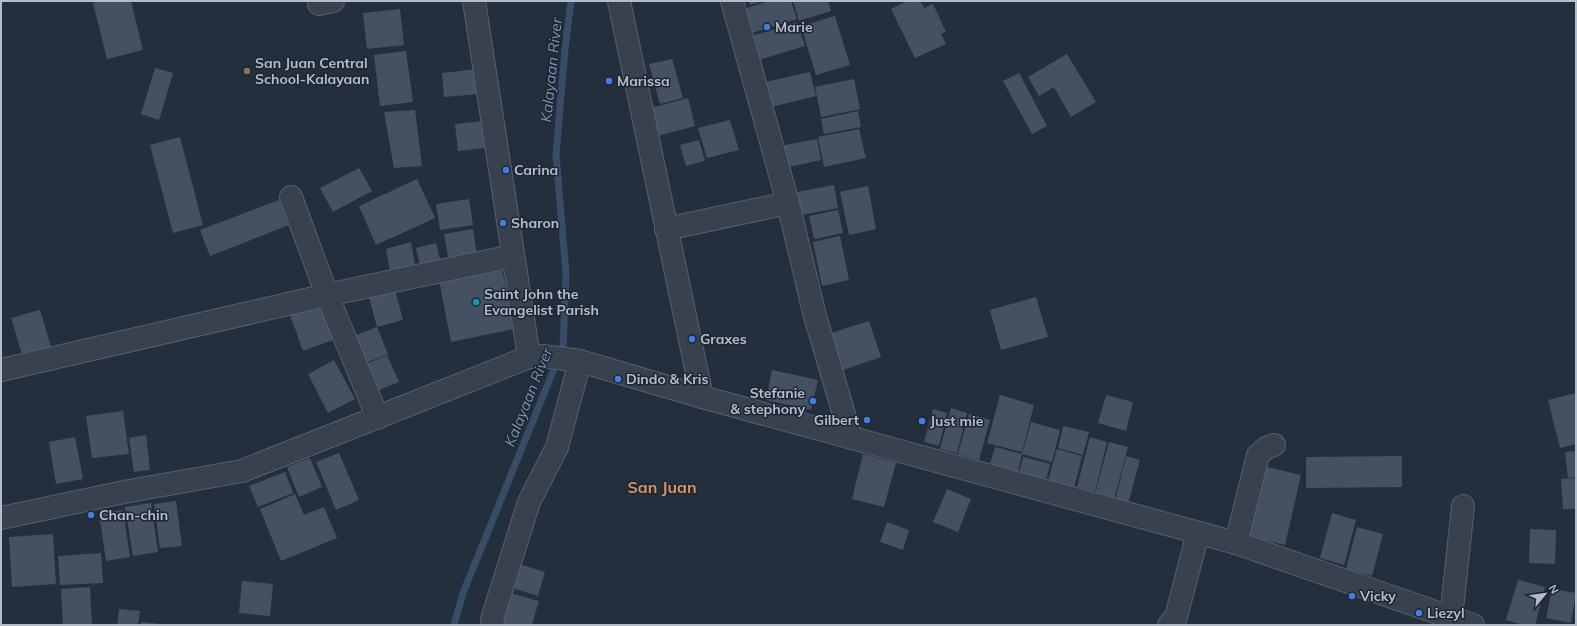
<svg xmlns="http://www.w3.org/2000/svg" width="1577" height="626" viewBox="0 0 1577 626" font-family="Mulish,sans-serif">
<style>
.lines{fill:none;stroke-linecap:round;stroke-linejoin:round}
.stream{stroke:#394c67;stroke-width:7}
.building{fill:#455162}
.minor-casing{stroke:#565f6c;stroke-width:24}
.minor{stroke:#38414e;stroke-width:22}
.shop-dot{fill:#3f7fe0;stroke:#1d2633;stroke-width:1.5}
.education-dot{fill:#8d6e63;stroke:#1d2633;stroke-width:1.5}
.culture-dot{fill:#0f9aa8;stroke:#1d2633;stroke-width:1.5}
.labels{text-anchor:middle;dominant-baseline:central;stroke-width:3;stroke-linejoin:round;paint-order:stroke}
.poi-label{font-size:14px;font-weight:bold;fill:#b4bcc9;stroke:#1d2633;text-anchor:start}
.water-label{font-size:15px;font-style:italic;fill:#7c92b1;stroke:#1d2633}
.quarter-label{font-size:16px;font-weight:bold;fill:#d59563;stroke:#1d2633}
</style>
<rect width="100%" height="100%" fill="#242f3e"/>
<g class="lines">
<polyline class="stream" points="454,625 463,593 563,347 566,273 556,155 565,50 571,1"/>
</g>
<g class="building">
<polygon points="101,1 131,1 143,50 107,59 93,3"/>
<polygon points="749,1 762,1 750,5"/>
<polygon points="769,1 791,1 797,19 752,33 744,9"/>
<polygon points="793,1 828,1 831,11 799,21"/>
<polygon points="907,1 920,1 924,8 933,4 946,32 941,34 946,44 915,58 891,9"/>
<polygon points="400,9 404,45 367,49 363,13"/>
<polygon points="835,16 850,65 816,75 801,26"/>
<polygon points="797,22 805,46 759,60 752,36"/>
<polygon points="406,51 413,102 380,106 374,55"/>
<polygon points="1067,54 1096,102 1071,117 1054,87 1039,96 1028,77"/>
<polygon points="672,59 683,98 660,104 649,64"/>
<polygon points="155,68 173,73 159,120 141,114"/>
<polygon points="477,69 479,94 444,97 442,73"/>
<polygon points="810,72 816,96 767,108 761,83"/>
<polygon points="1019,73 1047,126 1032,134 1003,81"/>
<polygon points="854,79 860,109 821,117 815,87"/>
<polygon points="688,98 695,126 654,137 647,109"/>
<polygon points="415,110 422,166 394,168 384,112"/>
<polygon points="858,111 861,127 824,134 821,119"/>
<polygon points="730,120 739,150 707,158 698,128"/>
<polygon points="483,121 486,148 458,151 455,124"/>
<polygon points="859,129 866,158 824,167 818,137"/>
<polygon points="180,137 203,225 173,233 150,145"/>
<polygon points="817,139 821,160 784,168 780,146"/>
<polygon points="699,140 705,161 686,166 680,145"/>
<polygon points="359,168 372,191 333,212 320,188"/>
<polygon points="417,179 435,218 376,245 359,206"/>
<polygon points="834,185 838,208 802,215 797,192"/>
<polygon points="868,186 876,229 849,235 840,192"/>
<polygon points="469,199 473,225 440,230 436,204"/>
<polygon points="279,200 289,225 210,256 200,230"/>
<polygon points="838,210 843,233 814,239 809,216"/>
<polygon points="473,229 478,263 450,267 444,234"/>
<polygon points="840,236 849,280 822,286 813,242"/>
<polygon points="411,242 416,271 391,277 386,249"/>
<polygon points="436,243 442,267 422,272 416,248"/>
<polygon points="501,263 514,329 451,342 438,275"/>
<polygon points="394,286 403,320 377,327 368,294"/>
<polygon points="1036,297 1048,337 1001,350 990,310"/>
<polygon points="320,304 333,340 303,351 290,315"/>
<polygon points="40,310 53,353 24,361 11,318"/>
<polygon points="869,321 881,357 843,370 831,333"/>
<polygon points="377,327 388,354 363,364 352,337"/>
<polygon points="387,355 399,382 374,392 364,365"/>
<polygon points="334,360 355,399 328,413 308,374"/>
<polygon points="772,370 818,380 811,410 766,400"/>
<polygon points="1576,393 1576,444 1560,448 1548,400"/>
<polygon points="1000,395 1034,405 1022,452 987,443"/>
<polygon points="1106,395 1133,402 1126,431 1098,423"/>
<polygon points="951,408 967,413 957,453 940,449"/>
<polygon points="933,409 947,413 939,446 924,442"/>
<polygon points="123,411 129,454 92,458 86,416"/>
<polygon points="969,414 990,420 979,460 958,454"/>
<polygon points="1031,422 1060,430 1052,462 1022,454"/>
<polygon points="1063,426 1089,432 1083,455 1058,448"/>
<polygon points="146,435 150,470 134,472 129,438"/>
<polygon points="75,437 83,479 56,484 49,442"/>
<polygon points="1090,437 1107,442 1095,492 1077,487"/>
<polygon points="1109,442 1128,447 1114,499 1095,494"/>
<polygon points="995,447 1022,454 1018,472 990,464"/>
<polygon points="1057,449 1082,456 1074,488 1048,481"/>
<polygon points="1576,451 1576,477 1568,478 1565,452"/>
<polygon points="339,453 359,500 336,510 316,462"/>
<polygon points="863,454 896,463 884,507 852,499"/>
<polygon points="1126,456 1140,460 1128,504 1115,501"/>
<polygon points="1402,456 1402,487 1306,488 1306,457"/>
<polygon points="1023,457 1050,464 1046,481 1019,473"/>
<polygon points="310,458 322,487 299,497 287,467"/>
<polygon points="1258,465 1301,475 1285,545 1242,535"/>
<polygon points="285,472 293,493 258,507 249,486"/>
<polygon points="1576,478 1576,509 1563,509 1561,479"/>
<polygon points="947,489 971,499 958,532 933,522"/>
<polygon points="295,494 304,515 324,507 337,538 281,561 260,509"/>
<polygon points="176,501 182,546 160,548 154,504"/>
<polygon points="151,503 158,552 133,556 125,507"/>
<polygon points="123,510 130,557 106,561 99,513"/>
<polygon points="1332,513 1356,520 1344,565 1320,558"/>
<polygon points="887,522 909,530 903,550 880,542"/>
<polygon points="1357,527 1383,534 1372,576 1346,569"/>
<polygon points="1530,529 1556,530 1555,564 1529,563"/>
<polygon points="53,534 56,584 12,587 9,537"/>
<polygon points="101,553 103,583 60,585 58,556"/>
<polygon points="513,562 545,572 538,596 506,586"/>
<polygon points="1518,580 1545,587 1535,625 1523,625 1506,620"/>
<polygon points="242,581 273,584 270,616 239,613"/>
<polygon points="90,587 92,625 63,625 61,589"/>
<polygon points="1552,589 1576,593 1571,623 1546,618"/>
<polygon points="506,592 539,601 532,625 497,625"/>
<polygon points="119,609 140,611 138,625 117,625"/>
<polygon points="141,622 160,624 160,625 141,625"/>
</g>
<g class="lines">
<g class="minor-casing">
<g id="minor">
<polyline points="474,1 529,357"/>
<polyline points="619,1 702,397"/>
<polyline points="732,1 788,203 815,316 851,438"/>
<polyline points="319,4 333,1"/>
<polyline points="291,197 327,295 378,418"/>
<polyline points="666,229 788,203"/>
<polyline points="1,370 327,295 512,256"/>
<polyline points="1,518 129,491 242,471 529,357 543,356 580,361 702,397 1236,543 1473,625"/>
<polyline points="1236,543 1258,455 1266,448 1274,445"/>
<polyline points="1451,618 1463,506"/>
<polyline points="493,625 492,619 529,502 557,447 580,361"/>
<polyline points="1169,625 1176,617 1198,533"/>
</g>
</g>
<use href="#minor" class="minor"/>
</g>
<g class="shop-dot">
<circle cx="767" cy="27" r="4"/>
<circle cx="609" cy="81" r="4"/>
<circle cx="506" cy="170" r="4"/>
<circle cx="503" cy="223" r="4"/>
<circle cx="692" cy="339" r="4"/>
<circle cx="618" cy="379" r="4"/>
<circle cx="813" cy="401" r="4"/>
<circle cx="867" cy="420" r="4"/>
<circle cx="922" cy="421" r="4"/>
<circle cx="91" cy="515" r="4"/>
<circle cx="1352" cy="596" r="4"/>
<circle cx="1419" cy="613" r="4"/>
</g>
<circle class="education-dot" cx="247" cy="71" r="4"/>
<circle class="culture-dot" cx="476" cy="302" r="4"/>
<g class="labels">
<g class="poi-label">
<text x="775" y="27">Marie</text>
<text x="255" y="63">San Juan Central<tspan x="255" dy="16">School-Kalayaan</tspan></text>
<text x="617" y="81">Marissa</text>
<text x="514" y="170">Carina</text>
<text x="511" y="223">Sharon</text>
<text x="484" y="294">Saint John the<tspan x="484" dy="16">Evangelist Parish</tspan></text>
<text x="700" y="339">Graxes</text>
<text x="626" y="379">Dindo &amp; Kris</text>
<text x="805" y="393" text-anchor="end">Stefanie<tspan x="805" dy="16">&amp; stephony</tspan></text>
<text x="859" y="420" text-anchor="end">Gilbert</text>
<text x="930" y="421">Just mie</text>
<text x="99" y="515">Chan-chin</text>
<text x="1360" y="596">Vicky</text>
<text x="1427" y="613">Liezyl</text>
</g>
<g class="water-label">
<text transform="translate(551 70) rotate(-84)">Kalayaan River</text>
<text transform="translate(528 397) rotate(-68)">Kalayaan River</text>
</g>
<g class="quarter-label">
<text x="662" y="487">San Juan</text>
</g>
</g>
<rect width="1577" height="626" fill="none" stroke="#b4bcc9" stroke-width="4"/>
<g transform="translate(1545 594) rotate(61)" stroke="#1d2633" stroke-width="3" paint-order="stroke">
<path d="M0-3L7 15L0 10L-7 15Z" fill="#b4bcc9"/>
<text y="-6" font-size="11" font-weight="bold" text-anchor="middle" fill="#b4bcc9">N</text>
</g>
</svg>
